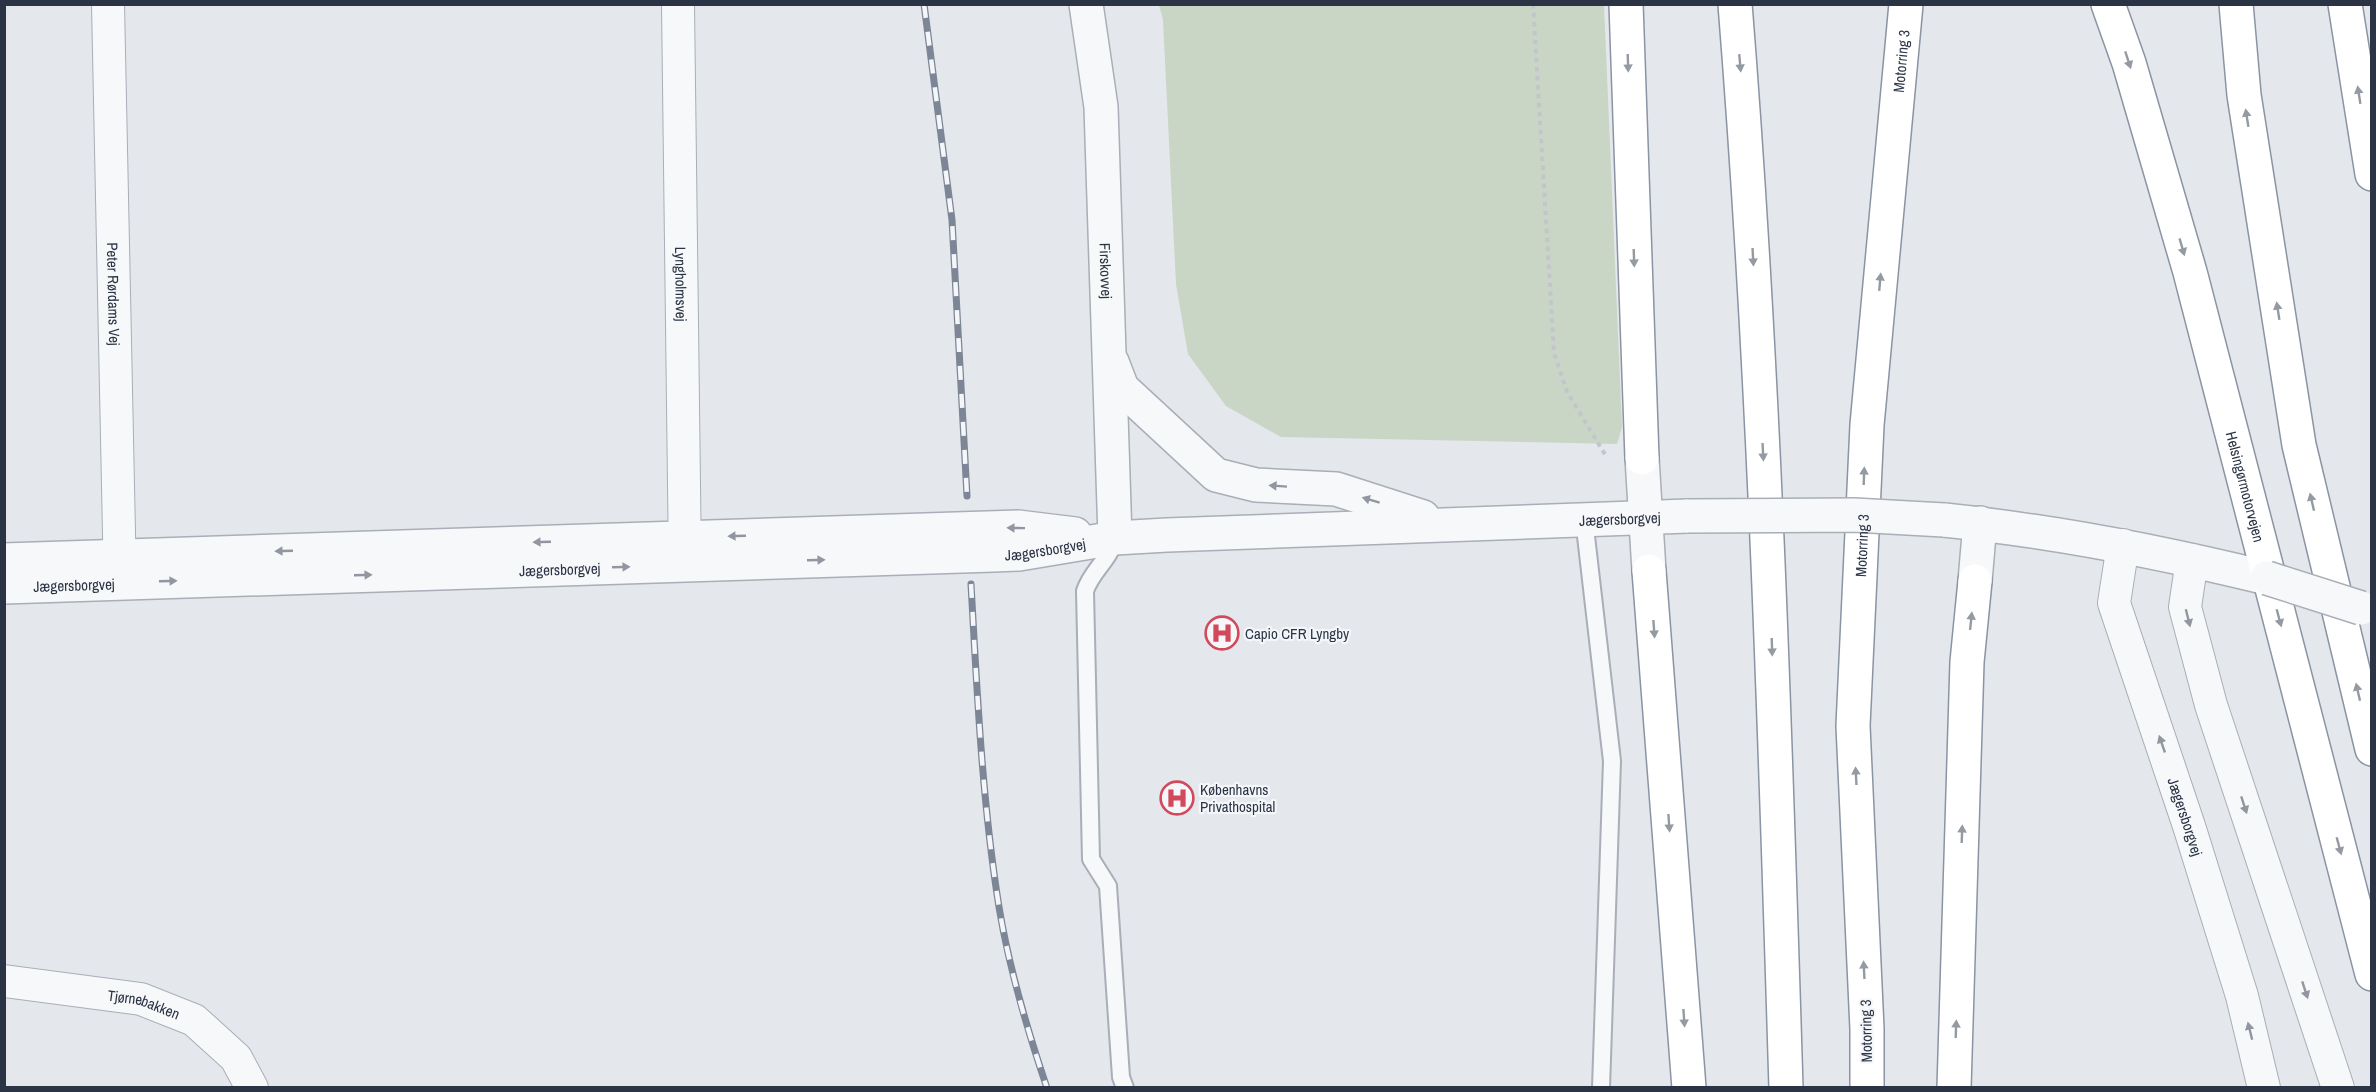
<svg xmlns="http://www.w3.org/2000/svg" width="2376" height="1092" viewBox="0 0 2376 1092" font-family="'Archivo Narrow',sans-serif">
<style>
.green{fill:#c9d6c5}
.lines{fill:none;stroke-linecap:round;stroke-linejoin:round}
.service-casing{stroke:#a9aeb7;stroke-width:20}
.minor-casing{stroke:#a9aeb7;stroke-width:34}
.tertiary-casing{stroke:#a9aeb7;stroke-width:36}
.motorway-casing{stroke:#8b94a3;stroke-width:36}
.path{stroke:#c2c5cb;stroke-width:4;stroke-dasharray:4.5 4.5;stroke-linecap:butt}
.service{stroke:#f7f8fa;stroke-width:16}
.minor{stroke:#f7f8fa;stroke-width:32}
.tertiary{stroke:#f7f8fa;stroke-width:33}
.motorway{stroke:#fff;stroke-width:33}
.rail-casing{stroke:#7d8696;stroke-width:7}
.rail{stroke:#f4f6f9;stroke-width:4.5;stroke-dasharray:14;stroke-linecap:butt}
.tertiary-bridge-casing{stroke:#a9aeb7;stroke-width:36;stroke-linecap:butt}
.tertiary-bridge{stroke:#f7f8fa;stroke-width:33}
.oneway{fill:#959aa2}
.oneway2{fill:#9196a0}
.labels{text-anchor:middle;dominant-baseline:central;stroke-width:4.5;stroke-linejoin:round;paint-order:stroke}
.street-label{font-size:15px;fill:#2b3445;stroke:#f4f6f9}
.poi-label{font-size:15px;fill:#2b3445;stroke:#f4f6f9;text-anchor:start}
</style>
<rect width="100%" height="100%" fill="#e4e7ec"/>
<polygon class="green" points="1159,5 1604,5 1622,427 1617,444 1281,437 1226,406 1188,354 1176,284 1163,20"/>
<g class="lines">
<g class="service-casing">
<g id="service">
<polyline points="1584,519 1612,761 1601,1088"/>
<path d="M 1115,538 C 1110,560 1092,570 1085,591 L 1091,859 L 1108,886 L 1121,1077 L 1125,1088"/>
</g>
</g>
<g class="minor-casing">
<g id="minor">
<path id="s1" d="M 108,4 L 120,582"/>
<path id="s2" d="M 678,4 L 685,564"/>
<path id="s3" d="M 2123,545 L 2114,603 L 2189,826 L 2242,996 L 2264,1088"/>
<polyline points="2192,560 2185,607 2211,705 2338,1088"/>
<path id="s4" d="M 4,981 L 141,999 L 194,1020 L 236,1058 L 252,1088"/>
</g>
</g>
<g class="tertiary-casing">
<g id="tertiary">
<path id="s5" d="M 1086,4 L 1101,107 L 1115,538"/>
<polyline points="1112,362 1122,388 1216,475 1256,485 1336,489 1423,517"/>
<polyline points="1642,458 1649,571"/>
<path d="M 1944,520 C 2053,531 2161,552 2267,578"/>
<polyline points="4,560 1018,527 1075,534"/>
<polyline points="1975,581 1980,523"/>
<path id="s6" d="M 4,587 L 993,555 L 1019,554 L 1115,538 L 1167,535 L 1688,516"/>
</g>
</g>
<g class="motorway-casing">
<g id="motorway">
<polyline points="1626,4 1642,458"/>
<path d="M 1735,4 C 1764,365 1775,726 1786,1088"/>
<path id="s7" d="M 2108,4 L 2129,63 L 2190,272 L 2372,974"/>
<polyline points="2236,4 2244,95 2299,445 2372,749"/>
<polyline points="2345,4 2372,174"/>
<polyline points="1649,571 1689,1088"/>
<path id="s8" d="M 1867,1088 L 1867,1029 L 1853,726 L 1867,425 L 1906,4"/>
<polyline points="1954,1088 1967,662 1975,581"/>
</g>
</g>
<polyline class="path" points="1533,4 1554,353 1567,392 1606,456"/>
<use href="#service" class="service"/>
<use href="#minor" class="minor"/>
<use href="#tertiary" class="tertiary"/>
<use href="#motorway" class="motorway"/>
<g class="rail-casing">
<g id="rail">
<polyline points="924,4 952,220 967,496"/>
<path d="M 971,584 C 977,691 982,801 999,907 C 1009,968 1027,1029 1047,1088"/>
</g>
</g>
<use href="#rail" class="rail"/>
<g class="tertiary-bridge-casing">
<g id="tertiary-bridge">
<polyline points="1688,516 1854,515 1944,520"/>
<polyline points="2267,578 2361,608"/>
</g>
</g>
<use href="#tertiary-bridge" class="tertiary-bridge"/>
</g>
<defs><path id="oneway-solid" d="M-6-.8H1V-3.2L6.5 0L1 3.2V.8H-6Z" transform="scale(1.5)"/></defs>
<g class="oneway">
<use href="#oneway-solid" transform="translate(2128 60) rotate(72)"/>
<use href="#oneway-solid" transform="translate(1628 63) rotate(88)"/>
<use href="#oneway-solid" transform="translate(1740 63) rotate(85)"/>
<use href="#oneway-solid" transform="translate(2359 95) rotate(-99)"/>
<use href="#oneway-solid" transform="translate(2247 118) rotate(-99)"/>
<use href="#oneway-solid" transform="translate(2182 247) rotate(74)"/>
<use href="#oneway-solid" transform="translate(1753 257) rotate(87)"/>
<use href="#oneway-solid" transform="translate(1634 258) rotate(88)"/>
<use href="#oneway-solid" transform="translate(1880 282) rotate(-85)"/>
<use href="#oneway-solid" transform="translate(2278 311) rotate(-99)"/>
<use href="#oneway-solid" transform="translate(1763 452) rotate(87)"/>
<use href="#oneway-solid" transform="translate(1864 476) rotate(-88)"/>
<use href="#oneway-solid" transform="translate(2312 502) rotate(-103)"/>
<use href="#oneway-solid" transform="translate(2279 618) rotate(75)"/>
<use href="#oneway-solid" transform="translate(1971 621) rotate(-84)"/>
<use href="#oneway-solid" transform="translate(1654 629) rotate(86)"/>
<use href="#oneway-solid" transform="translate(1772 647) rotate(88)"/>
<use href="#oneway-solid" transform="translate(2358 692) rotate(-103)"/>
<use href="#oneway-solid" transform="translate(1856 776) rotate(-93)"/>
<use href="#oneway-solid" transform="translate(1669 823) rotate(86)"/>
<use href="#oneway-solid" transform="translate(1962 834) rotate(-88)"/>
<use href="#oneway-solid" transform="translate(2339 846) rotate(75)"/>
<use href="#oneway-solid" transform="translate(1864 970) rotate(-93)"/>
<use href="#oneway-solid" transform="translate(1684 1018) rotate(86)"/>
<use href="#oneway-solid" transform="translate(1956 1029) rotate(-88)"/>
</g>
<g class="oneway2">
<use href="#oneway-solid" transform="translate(1278 486) rotate(-176)"/>
<use href="#oneway-solid" transform="translate(1371 500) rotate(-163)"/>
<use href="#oneway-solid" transform="translate(1016 528) rotate(-179)"/>
<use href="#oneway-solid" transform="translate(737 536) rotate(178)"/>
<use href="#oneway-solid" transform="translate(542 542) rotate(178)"/>
<use href="#oneway-solid" transform="translate(284 551) rotate(178)"/>
<use href="#oneway-solid" transform="translate(816 560) rotate(-2)"/>
<use href="#oneway-solid" transform="translate(621 567) rotate(-2)"/>
<use href="#oneway-solid" transform="translate(363 575) rotate(-2)"/>
<use href="#oneway-solid" transform="translate(168 581) rotate(-2)"/>
<use href="#oneway-solid" transform="translate(2188 618) rotate(76)"/>
<use href="#oneway-solid" transform="translate(2162 744) rotate(-109)"/>
<use href="#oneway-solid" transform="translate(2244 805) rotate(72)"/>
<use href="#oneway-solid" transform="translate(2305 990) rotate(72)"/>
<use href="#oneway-solid" transform="translate(2250 1031) rotate(-104)"/>
</g>
<defs>
<g id="hospital-ring" transform="scale(1.725)"><circle r="9.5" fill="#f4f6f9" stroke="#d1495b" stroke-width="1.5"/><path d="M-5-5h3v3.5h4V-5h3V5h-3V1.5h-4V5h-3Z" fill="#d1495b"/></g>
</defs>
<g fill-rule="evenodd">
<use href="#hospital-ring" x="1222" y="633"/>
<use href="#hospital-ring" x="1177" y="798"/>
</g>
<g class="labels">
<g class="street-label">
<text stroke="none"><textPath href="#s8" startOffset="1029">Motorring 3</textPath></text>
<text stroke="none"><textPath href="#s5" startOffset="268">Firskovvej</textPath></text>
<text stroke="none"><textPath href="#s2" startOffset="280">Lyngholmsvej</textPath></text>
<text stroke="none"><textPath href="#s1" startOffset="290">Peter Rørdams Vej</textPath></text>
<text stroke="none"><textPath href="#s7" startOffset="502">Helsingørmotorvejen</textPath></text>
<text stroke="none"><textPath href="#s6" startOffset="1618">Jægersborgvej</textPath></text>
<text stroke="none"><textPath href="#s8" startOffset="543">Motorring 3</textPath></text>
<text stroke="none"><textPath href="#s6" startOffset="1042">Jægersborgvej</textPath></text>
<text stroke="none"><textPath href="#s6" startOffset="556">Jægersborgvej</textPath></text>
<text stroke="none"><textPath href="#s6" startOffset="70">Jægersborgvej</textPath></text>
<text stroke="none"><textPath href="#s3" startOffset="284">Jægersborgvej</textPath></text>
<text stroke="none"><textPath href="#s4" startOffset="142">Tjørnebakken</textPath></text>
<text transform="translate(1866 1031) rotate(-91)">Motorring 3</text>
</g>
<g class="poi-label">
<text x="1245" y="633">Capio CFR Lyngby</text>
<text x="1200" y="789">Københavns<tspan x="1200" dy="17">Privathospital</tspan></text>
</g>
</g>
<rect width="2376" height="1092" fill="none" stroke="#2b3445" stroke-width="12"/>
</svg>
